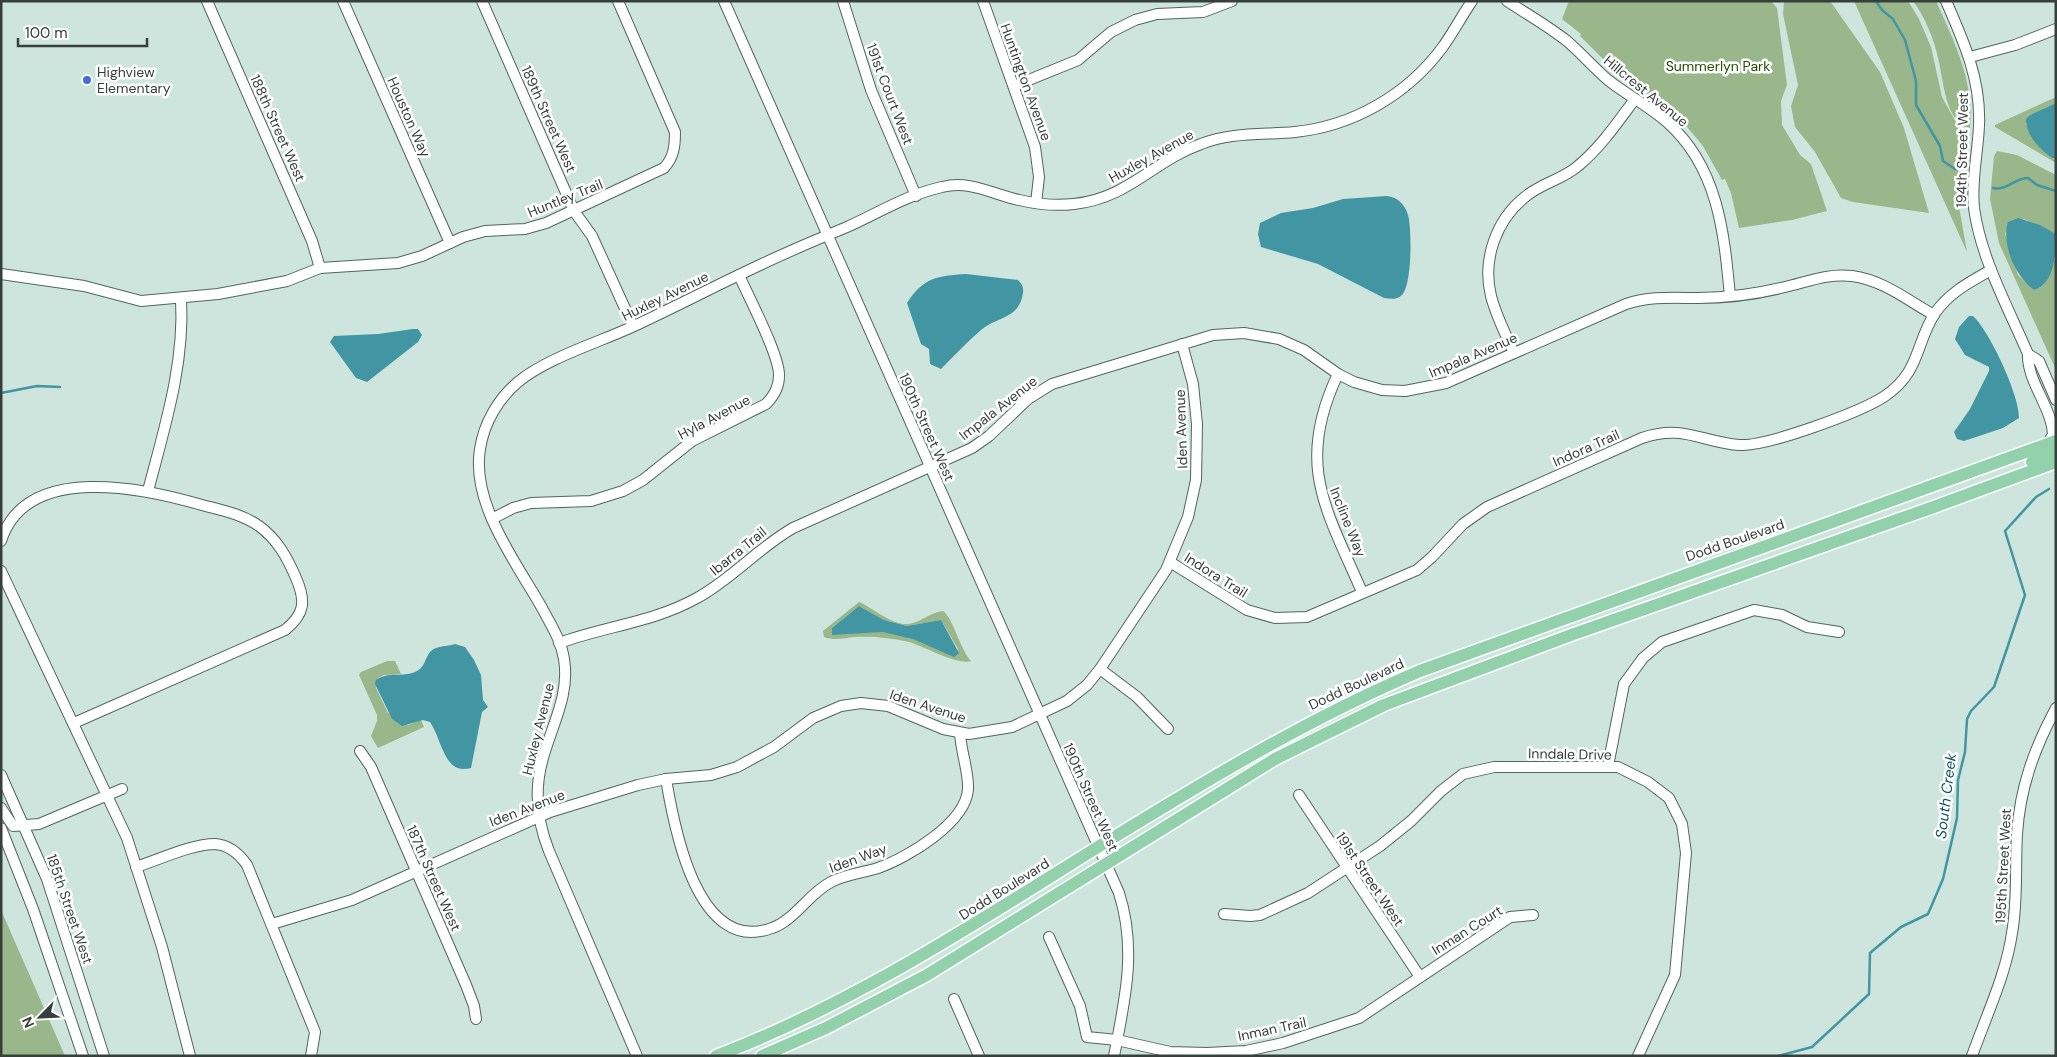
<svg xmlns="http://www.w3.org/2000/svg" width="2057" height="1057" viewBox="0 0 2057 1057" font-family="'DM Sans',sans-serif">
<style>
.green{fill:#99b78a;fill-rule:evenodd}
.water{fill:#4295a3}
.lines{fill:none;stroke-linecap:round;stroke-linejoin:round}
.stream{stroke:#4295a3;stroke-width:2.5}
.minor-casing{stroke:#51655e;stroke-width:12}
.major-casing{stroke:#fff;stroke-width:15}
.minor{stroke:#fff;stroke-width:10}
.major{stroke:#92d1ac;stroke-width:12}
.poi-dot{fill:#426cde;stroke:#fff;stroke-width:2}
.labels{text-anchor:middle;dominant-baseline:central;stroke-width:5;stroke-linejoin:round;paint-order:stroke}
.park-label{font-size:14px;fill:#234e00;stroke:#fff}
.poi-label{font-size:14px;fill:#363f3c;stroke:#fff;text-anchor:start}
.street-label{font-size:14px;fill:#363f3c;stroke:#fff}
.water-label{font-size:15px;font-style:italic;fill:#0c5560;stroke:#fff}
</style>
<rect width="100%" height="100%" fill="#cee5dd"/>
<g class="green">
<polygon points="1569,1 1771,1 1777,8 1787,85 1781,101 1782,125 1800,155 1811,164 1827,211 1792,220 1739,228 1731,193 1725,179 1722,180 1703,146 1678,116 1610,66 1580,36 1581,34 1562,19"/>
<polygon points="1784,1 1830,1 1880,72 1904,128 1929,213 1853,202 1841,198 1815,152 1795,127 1791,106 1798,85 1783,14"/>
<polygon points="1854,1 1908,1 1919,19 1931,47 1942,97 1963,135 1958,168 1958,201 1967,252"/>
<path d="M 1913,1 L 1936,1 C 1954,41 1975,83 1970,128 C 1945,125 1943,76 1938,58 C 1934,39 1925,17 1913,1 Z"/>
<polygon points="2056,97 2056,103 2030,115 2026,124 2032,138 2052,158 2056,158 2056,163 1995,127 1995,125"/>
<path d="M 1997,151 L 2017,155 L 2056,175 L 2056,234 L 2024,219 L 2005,233 L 2018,275 L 2034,290 C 2049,286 2051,269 2056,256 L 2056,370 L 1999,243 L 1990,199 L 1994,156 Z"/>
<path d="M 859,602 C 874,608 895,629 913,623 C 923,620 932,612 943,611 C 953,618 960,649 971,661 C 959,666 923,646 909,642 C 892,638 872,636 855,637 C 845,638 834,641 824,637 L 823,631 ZM 859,606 L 884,620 L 907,626 L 941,620 L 958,649 L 954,656 C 932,644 906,634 881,632 C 862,631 852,637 832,628 Z"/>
<polygon points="387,661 395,661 401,674 384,675 378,678 376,688 388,713 408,725 421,720 424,727 378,748 371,736 377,721 377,715 359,675 361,672"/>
<polygon points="1,910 65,1056 1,1056"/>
</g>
<g class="water">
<path d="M 2056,103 L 2056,158 L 2052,158 C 2040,149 2026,136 2026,119 L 2030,115 Z"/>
<path d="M 1387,196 C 1398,197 1405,205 1408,215 C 1412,229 1412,285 1402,295 C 1397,300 1391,299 1384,298 L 1318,264 L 1261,247 L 1258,234 L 1260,223 L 1281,213 L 1313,208 L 1343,199 Z"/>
<path d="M 2018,218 L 2040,225 L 2056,234 C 2056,252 2055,284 2034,290 C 2016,277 2001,245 2008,222 Z"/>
<path d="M 966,274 L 1018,280 C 1024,286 1024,290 1022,298 C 1016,319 996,317 981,330 C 967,342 954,356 941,369 L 930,364 L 929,349 L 921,344 L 907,303 C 924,277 937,276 966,274 Z"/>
<path d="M 1969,316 L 1973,316 C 1989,330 2020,396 2019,418 L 2003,428 L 1964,441 L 1957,439 L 1954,432 L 1970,409 L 1989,371 L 1989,367 L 1965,355 L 1955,339 L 1959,327 Z"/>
<polygon points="413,329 418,329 422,335 418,342 367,382 356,378 330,342 334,336 378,334"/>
<polygon points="859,606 884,620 907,626 941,620 959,653 954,657 913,639 882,632 832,635 832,628"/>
<path d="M 455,644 L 465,647 L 474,660 L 481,675 L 483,700 L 488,707 L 482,712 L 471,768 C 444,776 442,739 430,722 L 423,720 L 402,726 L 392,719 L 375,684 L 376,680 C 388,671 404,678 417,671 C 425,667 425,658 430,652 C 436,645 447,647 455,644 Z"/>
</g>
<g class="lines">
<g class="stream">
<polyline points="1876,1 1882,10 1893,19 1905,40 1916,81 1916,105 1940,146 1943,161 1955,169"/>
<path d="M 1993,188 C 2006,191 2015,178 2028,178 L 2037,185 L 2056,191"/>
<polyline points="1,393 37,386 60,387"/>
<polyline points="1778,1056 1812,1047 1869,994 1870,953 1901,927 1928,914 1943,879 1957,818 1958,780 1965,752 1967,719 1971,711 1994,687 2025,595 2005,531 2036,497 2049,489"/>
</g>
<g class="minor-casing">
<g id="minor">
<polyline points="207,1 312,241 320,268"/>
<polyline points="343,1 450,243"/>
<polyline points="482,1 574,211 592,236 633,326"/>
<path d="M 724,1 L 1119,893 C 1137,949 1125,1000 1114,1056"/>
<polyline points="843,1 871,90 916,196"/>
<polyline points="983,1 1035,147 1039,177 1036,203"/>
<path d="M 1507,1 C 1527,14 1548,26 1567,41 C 1581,53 1594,68 1608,80 C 1627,95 1649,106 1667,122 C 1718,167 1724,232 1730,296"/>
<path d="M 1946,1 C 1964,42 1981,80 1979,125 C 1978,153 1971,180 1974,208 C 1981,259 2008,307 2028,354 C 2027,382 2052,407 2053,435 L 2047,444"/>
<polyline points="1970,57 2015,45 2056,29"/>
<polyline points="1014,86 1078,60 1111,32 1135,20 1157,14 1203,12 1232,1"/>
<path d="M 1,274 L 84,286 L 141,301 L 218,294 L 287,281 L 320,268 L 398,263 L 422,256 L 463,237 L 485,231 L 525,229 L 546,223 L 664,168 C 674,157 675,146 675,132 L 618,1"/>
<path d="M 1514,353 C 1506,335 1496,316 1491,296 C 1482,260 1496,220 1525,197 C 1541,183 1562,180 1578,166 C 1601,147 1617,123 1635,99"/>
<polyline points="2028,354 2039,361 2056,400"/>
<path d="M 1338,374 C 1295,464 1326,509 1362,592"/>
<path d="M 148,491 C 164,429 185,364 181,299"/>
<path d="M 492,519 L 513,508 L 531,503 L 591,501 L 623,491 L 643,480 L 692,441 L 766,404 C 774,396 779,387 779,376 C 780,356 748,296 739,275"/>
<path d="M 1,541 C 26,462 144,488 202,505 C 221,510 242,514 259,526 C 277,539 287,557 296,578 C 306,601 305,614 285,630 L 74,723"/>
<path d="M 1170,562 L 1247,610 L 1275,618 L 1307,617 L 1417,570 L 1432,557 L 1463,524 L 1487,507 L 1642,438 C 1683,424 1701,442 1739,445 C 1766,447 1861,412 1885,396 C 1921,371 1915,344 1935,313 C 1950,292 1970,282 1991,270"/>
<polyline points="1,571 127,838 162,947 190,1056"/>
<path d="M 559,643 C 606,626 654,622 697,598 C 732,579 758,548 793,528 L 972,448 L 989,436 L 1028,399 L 1052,384 L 1213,335 L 1244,333 L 1279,339 L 1304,350 L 1338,374 L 1354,382 L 1382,390 L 1405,391 L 1446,383 L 1626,304 C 1651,296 1672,298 1698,298 C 1727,298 1757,294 1785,287 C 1807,282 1828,273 1852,276 C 1883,280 1907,300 1934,315"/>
<polyline points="1100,669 1137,697 1168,729"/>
<polyline points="360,751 371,767 466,985 474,1006 476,1019"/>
<polyline points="1608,766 1624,684 1643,658 1662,642 1754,610 1782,615 1807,627 1839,632"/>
<polyline points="1,775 47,879 104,1056"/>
<path d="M 666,779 C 674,827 697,956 772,928 C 795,920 808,894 831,882 C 846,874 862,873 878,868 C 907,858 966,823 968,789 C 969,773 961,752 960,733"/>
<polyline points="1299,795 1420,977"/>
<polyline points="1,808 13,826 39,824 122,789"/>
<polyline points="1,828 33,909 83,1056"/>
<path d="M 136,867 C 158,860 192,844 215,844 C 229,845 240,855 247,865 L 315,1032 L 311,1056"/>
<polyline points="1224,914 1250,916 1260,915 1308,893 1380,846 1411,821 1441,791 1463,774 1494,767 1618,767 1648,782 1669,798 1682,824 1686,853 1675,975 1638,1056"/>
<polyline points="272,924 352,900 550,812 638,785 666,779 711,775 737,767 774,747 813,718 841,706 861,703 888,706 943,729 969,734 1012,727 1067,701 1087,685 1100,669 1166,570 1188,517 1196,480 1197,424 1193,384 1182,344"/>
<polyline points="1049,937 1080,1006 1087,1037 1117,1040 1170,1052 1207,1053 1246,1051 1283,1043 1359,1018 1510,917 1533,915"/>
<polyline points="954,999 979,1056"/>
<path d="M 637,1056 L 549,851 C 537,821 534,789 543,758 C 552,725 570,695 564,659 C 561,640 551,625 542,608 C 516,562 471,504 480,449 C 484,423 498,399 518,382 C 547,358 597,343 632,327 C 675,307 717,285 760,265 C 789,251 818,239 847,227 C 878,213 909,194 942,187 C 971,180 991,194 1019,200 C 1036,204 1056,206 1074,204 C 1129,198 1153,161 1201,144 C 1232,132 1262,135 1295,132 C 1353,126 1407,95 1442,48 C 1453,33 1461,17 1472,1"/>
<path d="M 1972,1056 C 1986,1016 2006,975 2012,933 C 2018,900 2015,867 2017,834 C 2020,788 2034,749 2056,708"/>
</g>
</g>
<g class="major-casing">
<g id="major">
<polyline points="2032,462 2056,451"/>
<path d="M 716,1056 C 853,1004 974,924 1098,847 C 1202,783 1307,719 1420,671 L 2056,441"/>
<polyline points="762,1056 826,1028 927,975 1275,759 1384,705 1571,635 1931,508 2056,462"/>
</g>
</g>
<use href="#minor" class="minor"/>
<use href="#major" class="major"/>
</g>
<circle class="poi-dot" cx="87" cy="80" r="5"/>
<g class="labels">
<g class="park-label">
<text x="1718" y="66">Summerlyn Park</text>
</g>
<g class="poi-label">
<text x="97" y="72">Highview<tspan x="97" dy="16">Elementary</tspan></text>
</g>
<g class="street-label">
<text transform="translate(1026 82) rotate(70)">Huntington Avenue</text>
<text transform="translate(1646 91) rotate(39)">Hillcrest Avenue</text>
<text transform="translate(890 94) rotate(69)">191st Court West</text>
<text transform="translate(409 117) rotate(66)">Houston Way</text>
<text transform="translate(549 119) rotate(66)">189th Street West</text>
<text transform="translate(278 128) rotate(66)">188th Street West</text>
<text transform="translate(1962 150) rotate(-89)">194th Street West</text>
<text transform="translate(1151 156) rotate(-29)">Huxley Avenue</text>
<text transform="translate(565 198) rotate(-22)">Huntley Trail</text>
<text transform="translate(665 296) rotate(-26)">Huxley Avenue</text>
<text transform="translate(1473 355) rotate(-23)">Impala Avenue</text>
<text transform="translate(998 408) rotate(-38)">Impala Avenue</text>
<text transform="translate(714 417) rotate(-28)">Hyla Avenue</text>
<text transform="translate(927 427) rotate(66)">190th Street West</text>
<text transform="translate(1181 429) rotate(-92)">Iden Avenue</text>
<text transform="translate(1586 448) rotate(-24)">Indora Trail</text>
<text transform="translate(1348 522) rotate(68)">Incline Way</text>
<text transform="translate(1735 540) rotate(-19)">Dodd Boulevard</text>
<text transform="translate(738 551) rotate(-39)">Ibarra Trail</text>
<text transform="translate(1216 575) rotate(32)">Indora Trail</text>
<text transform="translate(1356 684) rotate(-25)">Dodd Boulevard</text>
<text transform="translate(928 706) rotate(18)">Iden Avenue</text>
<text transform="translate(538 729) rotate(-76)">Huxley Avenue</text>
<text transform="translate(1570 754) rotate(1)">Inndale Drive</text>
<text transform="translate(1091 797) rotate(66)">190th Street West</text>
<text transform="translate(527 808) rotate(-21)">Iden Avenue</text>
<text transform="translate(858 858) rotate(-20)">Iden Way</text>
<text transform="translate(2003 866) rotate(-87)">195th Street West</text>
<text transform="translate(434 878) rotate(66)">187th Street West</text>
<text transform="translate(1370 879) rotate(56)">191st Street West</text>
<text transform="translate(1004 889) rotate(-32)">Dodd Boulevard</text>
<text transform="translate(70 909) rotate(71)">185th Street West</text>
<text transform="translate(1467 930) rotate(-32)">Inman Court</text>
<text transform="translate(1272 1029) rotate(-12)">Inman Trail</text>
</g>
<g class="water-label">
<text transform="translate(1946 796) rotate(-83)">South Creek</text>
</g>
</g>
<rect width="2057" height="1057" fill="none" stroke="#363f3c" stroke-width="5"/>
<g transform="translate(40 1017) rotate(246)" stroke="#ffffff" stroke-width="4" paint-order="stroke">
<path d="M0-4L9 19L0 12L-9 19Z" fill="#363f3c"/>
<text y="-8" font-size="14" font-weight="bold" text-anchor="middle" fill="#363f3c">N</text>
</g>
<path d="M18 38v8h129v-8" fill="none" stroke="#363f3c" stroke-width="2.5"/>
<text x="25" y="38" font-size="15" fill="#363f3c" stroke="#ffffff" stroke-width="4" paint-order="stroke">100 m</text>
</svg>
